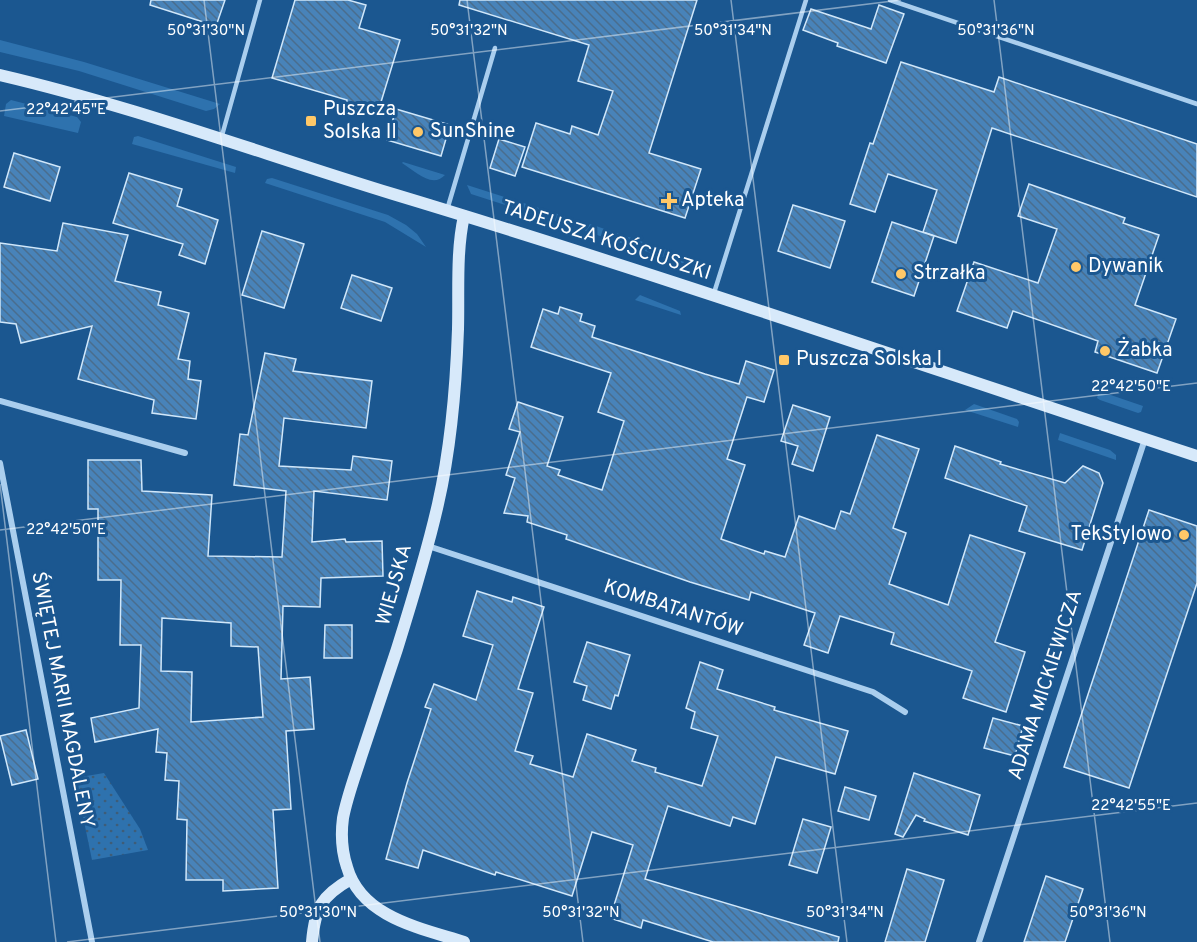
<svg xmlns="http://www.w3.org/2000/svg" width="1197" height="942" viewBox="0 0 1197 942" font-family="Overpass,sans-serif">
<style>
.grass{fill:#2e72ae}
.park{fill:url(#park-dots)}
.building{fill:url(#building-back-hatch);stroke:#d0e7fa;stroke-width:1.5;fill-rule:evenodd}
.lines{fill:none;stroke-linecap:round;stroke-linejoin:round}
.lane{stroke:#aaceee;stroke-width:4.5}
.street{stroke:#aaceee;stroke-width:6}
.secondary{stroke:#d7e9fa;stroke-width:12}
.ticks{fill:none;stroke:#fff;stroke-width:1.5;stroke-opacity:0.45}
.poi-dot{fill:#ffc868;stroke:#1b5790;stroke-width:2}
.labels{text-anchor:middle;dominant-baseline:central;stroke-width:6;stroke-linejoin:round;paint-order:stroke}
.poi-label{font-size:20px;fill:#fff;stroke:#1b5790;text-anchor:start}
.street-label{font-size:20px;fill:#fff;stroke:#1b5790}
.ticks-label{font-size:15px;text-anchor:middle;fill:#fff;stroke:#1b5790;stroke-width:6;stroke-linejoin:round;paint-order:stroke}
</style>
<defs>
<pattern id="park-dots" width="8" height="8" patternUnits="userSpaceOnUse" patternTransform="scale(1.5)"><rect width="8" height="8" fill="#2e72ae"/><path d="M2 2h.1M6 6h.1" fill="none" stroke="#3e5d78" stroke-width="1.8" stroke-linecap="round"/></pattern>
<pattern id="building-back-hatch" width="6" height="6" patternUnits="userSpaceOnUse" patternTransform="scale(1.5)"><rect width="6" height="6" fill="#4883b9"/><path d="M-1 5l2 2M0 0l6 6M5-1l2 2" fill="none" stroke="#4a6d8d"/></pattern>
</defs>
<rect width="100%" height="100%" fill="#1b5790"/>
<g class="grass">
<polygon points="0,40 84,62 220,104 214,109 206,111 79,71 0,52"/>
<polygon points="11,100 77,117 81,122 78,133 4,116 6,104"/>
<polygon points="138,136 236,167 235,173 132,144 134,137"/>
<path d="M 403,162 L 445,175 C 432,189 415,171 402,163 Z"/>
<polygon points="272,178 388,215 406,225 417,234 426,247 385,222 265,183 267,179"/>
<polygon points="467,185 564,216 569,220 567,225 471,194"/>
<polygon points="590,224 702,262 687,265 585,231"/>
<polygon points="640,295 680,311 681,315 635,300"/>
<polygon points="1099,391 1143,406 1141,412 1138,413 1100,400 1097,398"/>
<polygon points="974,404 1017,419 1019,422 1018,427 965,410"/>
<polygon points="1060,433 1110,450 1116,455 1116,460 1058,440"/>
</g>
<polygon class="park" points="104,773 140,829 148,850 92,860 75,778"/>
<g class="building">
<polygon points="151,0 225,0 216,26 150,5"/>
<polygon points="295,0 348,0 366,5 359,28 400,40 377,115 346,106 347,100 272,78"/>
<polygon points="460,0 697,0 649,153 701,169 685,218 522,167 536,123 570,134 572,126 598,135 613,91 578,81 589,45 459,5"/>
<polygon points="879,5 904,14 886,63 837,46 838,43 803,30 811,9 871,29"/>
<polygon points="901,62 994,92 999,77 1197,144 1197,197 992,128 956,243 923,232 937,190 888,174 875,212 850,204 870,143 873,144"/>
<polygon points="396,109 450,125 441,156 387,140"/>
<polygon points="499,139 525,147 515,176 490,168"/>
<polygon points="14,153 60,167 50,201 4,187"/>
<polygon points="129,173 182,189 177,206 218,220 205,264 179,255 183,244 113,223"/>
<polygon points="1029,184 1125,218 1123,223 1159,235 1135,305 1176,319 1157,373 1095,352 1098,341 1013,311 1007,328 957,311 974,262 1038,283 1057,229 1018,216"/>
<polygon points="793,205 845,221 830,268 778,251"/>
<polygon points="892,222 934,236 914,296 872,282"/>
<polygon points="63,223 128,235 115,281 161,292 158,305 189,313 178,359 190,361 188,379 201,381 196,419 152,413 154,400 78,379 92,326 21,343 16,324 0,322 0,243 57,251"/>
<polygon points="262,231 304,244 284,308 242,295"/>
<polygon points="352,275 392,288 381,321 341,308"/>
<polygon points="560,307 582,314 580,321 595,326 592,337 705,374 739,384 746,361 774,370 764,402 747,397 727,459 745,465 721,539 764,554 765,551 785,557 799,516 835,529 841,511 850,514 877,435 919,449 893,528 906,533 889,584 948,605 970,535 1025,553 995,642 1025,652 1006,712 963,698 972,671 891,644 894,633 840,616 828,653 804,645 815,613 751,592 749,600 690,582 566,539 567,535 527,522 528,516 504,513 515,478 506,475 520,432 509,429 518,402 563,417 547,466 560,470 558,475 602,490 624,421 598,412 611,373 531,347 543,309 558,314"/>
<path d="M 265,353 L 296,359 L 293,371 L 372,381 L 366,428 L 284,418 L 279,466 L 351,470 L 353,456 L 392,461 L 387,500 L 314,491 L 312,542 L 345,539 L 346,542 L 382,541 L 383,576 L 321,578 L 320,607 L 283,606 L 281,679 L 310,677 L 314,729 L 286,731 L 291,809 L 273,810 L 278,888 L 223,891 L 223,880 L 186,880 L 187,820 L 177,819 L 179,781 L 165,780 L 167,753 L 156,752 L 158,729 L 95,742 L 91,718 L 139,708 L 141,645 L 120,645 L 121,580 L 98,580 L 98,509 L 88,509 L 88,460 L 141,460 L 142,491 L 212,495 L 208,556 L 282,557 L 286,491 L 234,485 L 240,434 L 248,435 ZM 162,618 L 231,623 L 231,646 L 258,647 L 263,717 L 191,722 L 192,672 L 161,671 Z"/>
<polygon points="793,405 830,417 813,471 792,464 798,446 781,441"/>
<polygon points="955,446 1001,462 1000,464 1065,483 1083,466 1099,473 1103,483 1082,550 1019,531 1027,506 945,478"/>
<polygon points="1149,510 1197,526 1197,583 1129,788 1064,767"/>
<polygon points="477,591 512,602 513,597 544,607 518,689 533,693 515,751 533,756 530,764 573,777 587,734 636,750 632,761 656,768 655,772 702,786 718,736 691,728 695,712 686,708 700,662 723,670 717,689 775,707 774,710 848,731 835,774 776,757 755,824 733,817 730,826 668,806 645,879 839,937 838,942 713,942 643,920 641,928 610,918 633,845 592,832 572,896 496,872 495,875 423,850 418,868 386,859 407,783 431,709 425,707 434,684 476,700 493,645 463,636"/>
<polygon points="325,625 352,625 352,658 324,658"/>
<polygon points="587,642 630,655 618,696 615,695 611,709 583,700 587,686 574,682"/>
<polygon points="993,718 1023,726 1015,756 984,748"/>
<polygon points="26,730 38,779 12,785 0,736"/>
<polygon points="914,773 980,795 968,835 924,821 925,819 916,815 903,837 895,834"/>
<polygon points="845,787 876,796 869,820 838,811"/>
<polygon points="803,819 831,827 817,873 789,865"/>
<polygon points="907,869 944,880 925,942 885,942"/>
<polygon points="1046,876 1083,889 1065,942 1024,942"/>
</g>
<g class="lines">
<g class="lane">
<polyline points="890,0 1197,104"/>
<polyline points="221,139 260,0"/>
<polyline points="447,210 495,48"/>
<polyline points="714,293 806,0"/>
</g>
<g class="street">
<polyline points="0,401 185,453"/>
<polyline points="0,463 92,942"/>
<polyline points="428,546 873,692 905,712"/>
<polyline points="979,942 1145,439"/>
</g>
<g class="secondary">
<path d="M 0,75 C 133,106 262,154 393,194 C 662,275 929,368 1197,456"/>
<path d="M 312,942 C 315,908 321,896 351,879"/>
<path d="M 464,942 C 420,928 361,917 347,867 C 342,852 341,833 343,818 C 347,797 355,776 361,757 C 373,721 385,685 397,649 C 412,601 427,553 438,504 C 451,447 456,388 458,329 C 459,291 456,252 464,216"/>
</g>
</g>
<path class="ticks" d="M 204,0 L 320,942M 467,0 L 583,942M 731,0 L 847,942M 994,0 L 1110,942M 0,111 L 901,0M 0,484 L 56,942M 0,530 L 1197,383M 67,942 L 1197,803"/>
<g class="poi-dot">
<rect x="305" y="115" width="12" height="12" rx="3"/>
<circle cx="418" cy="132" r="6"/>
<path d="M666 192h6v6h6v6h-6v6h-6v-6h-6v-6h6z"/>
<circle cx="1076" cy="267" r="6"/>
<circle cx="901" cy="274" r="6"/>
<circle cx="1105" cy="351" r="6"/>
<rect x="778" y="354" width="12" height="12" rx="3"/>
<circle cx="1184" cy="535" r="6"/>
</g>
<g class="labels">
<g class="poi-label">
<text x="323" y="110">Puszcza<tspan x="323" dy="23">Solska II</tspan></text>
<text x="430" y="132">SunShine</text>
<text x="681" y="201">Apteka</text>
<text x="1088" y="267">Dywanik</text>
<text x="913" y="274">Strzałka</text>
<text x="1117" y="351">Żabka</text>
<text x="796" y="360">Puszcza Solska I</text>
<text x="1172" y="535" text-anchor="end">TekStylowo</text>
</g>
<g class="street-label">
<text transform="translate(606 241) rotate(18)">TADEUSZA KOŚCIUSZKI</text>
<text transform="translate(395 585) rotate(-74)">WIEJSKA</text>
<text transform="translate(673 609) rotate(18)">KOMBATANTÓW</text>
<text transform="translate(1046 685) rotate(-72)">ADAMA MICKIEWICZA</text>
<text transform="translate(62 700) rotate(79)">ŚWIĘTEJ MARII MAGDALENY</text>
</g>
</g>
<g class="ticks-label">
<text x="206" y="35">50°31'30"N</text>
<text x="469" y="35">50°31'32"N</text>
<text x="733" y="35">50°31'34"N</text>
<text x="996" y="35">50°31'36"N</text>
<text x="66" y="114">22°42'45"E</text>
<text x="1131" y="391">22°42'50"E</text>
<text x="66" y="534">22°42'50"E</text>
<text x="1131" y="810">22°42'55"E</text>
<text x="318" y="917">50°31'30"N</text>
<text x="581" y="917">50°31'32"N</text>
<text x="845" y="917">50°31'34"N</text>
<text x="1108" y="917">50°31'36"N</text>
</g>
</svg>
